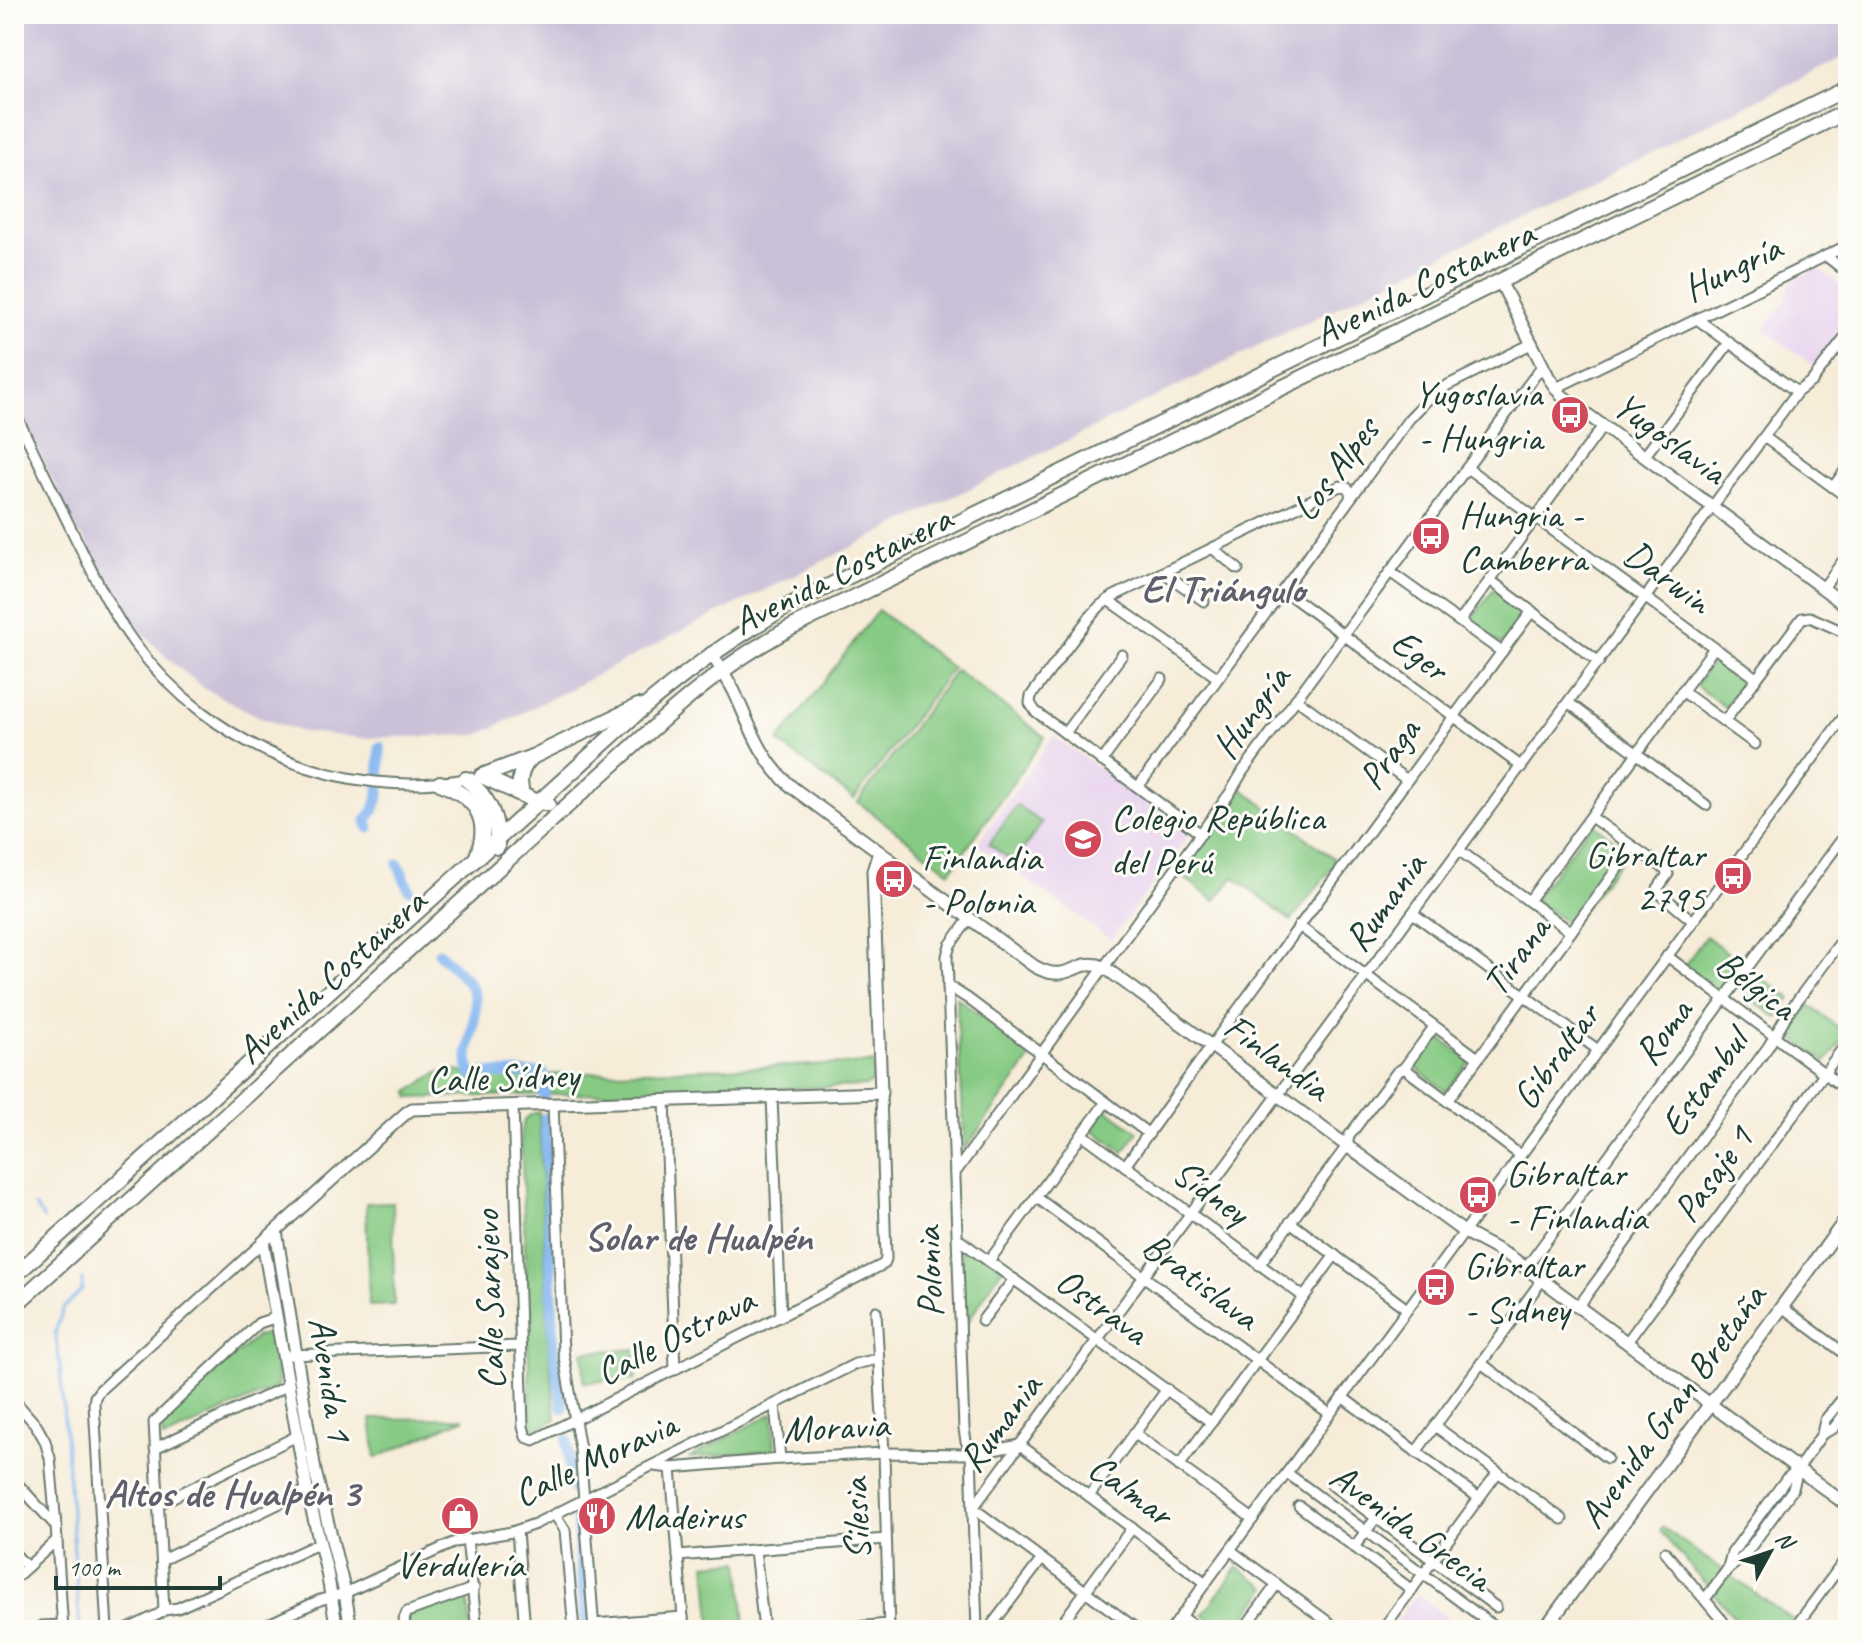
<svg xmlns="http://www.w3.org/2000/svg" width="1862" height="1644" viewBox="0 0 1862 1644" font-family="Caveat,sans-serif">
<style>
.built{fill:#e8d2ee}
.industrial{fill:#c9bfd7}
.green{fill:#87ca84;stroke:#53845c;stroke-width:2}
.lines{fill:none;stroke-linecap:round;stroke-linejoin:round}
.stream{stroke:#83b6f0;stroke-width:3}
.canal{stroke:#83b6f0;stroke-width:11}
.minor-casing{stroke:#6a7a6d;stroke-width:13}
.tertiary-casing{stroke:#6a7a6d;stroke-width:15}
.secondary-casing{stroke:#6a7a6d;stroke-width:16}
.primary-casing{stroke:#6a7a6d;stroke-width:18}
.minor{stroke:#fff;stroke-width:9}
.tertiary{stroke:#fff;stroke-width:11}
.secondary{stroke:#fff;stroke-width:12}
.primary{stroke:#fff;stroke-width:14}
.labels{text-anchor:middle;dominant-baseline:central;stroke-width:6;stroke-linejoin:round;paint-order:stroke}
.street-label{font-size:38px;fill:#1f3d34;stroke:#fdfcf7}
.poi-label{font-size:38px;fill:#1f3d34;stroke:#fdfcf7;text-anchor:start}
.neighbourhood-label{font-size:40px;font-weight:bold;fill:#60606d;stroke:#fdfcf7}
</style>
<rect width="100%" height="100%" fill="#fdfcf7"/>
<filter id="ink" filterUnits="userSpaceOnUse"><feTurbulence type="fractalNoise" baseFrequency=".0125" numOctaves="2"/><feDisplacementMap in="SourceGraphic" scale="16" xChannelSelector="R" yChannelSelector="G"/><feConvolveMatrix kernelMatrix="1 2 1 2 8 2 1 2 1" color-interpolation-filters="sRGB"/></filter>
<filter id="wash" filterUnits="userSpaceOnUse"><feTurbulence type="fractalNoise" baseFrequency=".006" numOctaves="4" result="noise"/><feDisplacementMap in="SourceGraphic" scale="32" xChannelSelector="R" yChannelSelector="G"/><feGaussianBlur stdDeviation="1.8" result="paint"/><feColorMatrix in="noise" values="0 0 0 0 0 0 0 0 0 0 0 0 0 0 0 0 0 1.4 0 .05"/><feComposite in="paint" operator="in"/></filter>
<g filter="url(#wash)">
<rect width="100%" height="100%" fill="#f6ecd8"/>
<g class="built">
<polygon points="1818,267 1848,292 1848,322 1815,367 1764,329 1786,300 1790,282"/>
<polygon points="1054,736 1190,834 1111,940 977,844"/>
<polygon points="1417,1594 1463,1630 1390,1630"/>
</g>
<polygon class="industrial" points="14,14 1848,14 1848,55 698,623 479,735 360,738 299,731 262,718 205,689 167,658 130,620 99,576 99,566 85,539 78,533 21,414 14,400"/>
<g class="green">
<polygon points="1496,586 1528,610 1501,645 1470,622"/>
<polygon points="878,610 952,668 854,799 778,742"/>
<polygon points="1718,655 1747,676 1725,707 1695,685"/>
<polygon points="956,670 1045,737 950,872 858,802"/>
<polygon points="1241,788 1337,861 1291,921 1234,877 1215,901 1177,872"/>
<polygon points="1017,805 1042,823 1014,862 989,844"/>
<polygon points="1592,823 1628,850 1570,926 1534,899"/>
<polygon points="1706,936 1741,963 1720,992 1684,966"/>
<polygon points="1759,976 1791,998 1778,1018 1746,996"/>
<polygon points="956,997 1000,1030 1001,1029 1027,1047 1026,1049 1033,1055 965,1149"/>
<polygon points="1809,1005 1847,1034 1826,1062 1787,1034"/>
<polygon points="1436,1035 1470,1061 1446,1091 1412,1065"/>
<path d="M 873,1063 L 873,1081 L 867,1086 L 410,1098 L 409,1092 C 428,1078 448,1060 471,1077 Z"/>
<polygon points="1106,1109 1138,1132 1123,1152 1092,1129"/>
<path d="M 539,1112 L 549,1351 L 556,1419 L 535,1431 L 531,1428 L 521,1132 C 524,1119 526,1115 539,1112 Z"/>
<polygon points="393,1202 394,1305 369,1306 366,1203"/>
<polygon points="961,1237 1003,1267 964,1328"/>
<polygon points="270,1332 279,1386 163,1439 160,1422 256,1337"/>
<polygon points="635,1349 636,1379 584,1382 583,1352"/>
<polygon points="773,1413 775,1450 689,1458"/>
<polygon points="465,1418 376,1458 371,1419"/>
<polygon points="1662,1527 1807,1630 1745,1630 1660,1531"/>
<polygon points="740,1561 745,1626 712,1629 706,1564"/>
<polygon points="1238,1567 1267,1588 1235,1630 1225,1630 1203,1614"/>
<polygon points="467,1592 471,1630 408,1630 406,1620 410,1615"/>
</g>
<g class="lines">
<g class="stream">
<polyline points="35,1206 44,1219"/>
<polyline points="80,1630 60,1365 55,1333 63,1309 82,1290 82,1279"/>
</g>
<g class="canal">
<polyline points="369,828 367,820 375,808 379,796 380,747"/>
<polyline points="398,864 409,889"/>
<path d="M 439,953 C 449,964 462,973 470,985 C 486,1011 461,1046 470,1073 L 472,1074 L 543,1073 L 544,1096"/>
<polyline points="545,1118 554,1352 563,1408"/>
<polyline points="567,1440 573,1489"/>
<polyline points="577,1520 587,1630"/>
</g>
</g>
</g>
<g filter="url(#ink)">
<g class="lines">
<g class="minor-casing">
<g id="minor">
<polyline points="1826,256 1848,273"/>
<polyline points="1697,319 1797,392"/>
<polyline points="1556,388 1848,245"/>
<path d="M 14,411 C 34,453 55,495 75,537 C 93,573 110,610 134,643 C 211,747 344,803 471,778"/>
<polyline points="1764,437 1848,498"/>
<polyline points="1644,457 1729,343"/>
<polyline points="1467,468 1756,678"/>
<polyline points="1833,487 1848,467"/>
<polyline points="1212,548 1238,569"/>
<polyline points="1163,572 1204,601"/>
<polyline points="1390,572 1502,652"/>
<polyline points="1490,580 1599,662"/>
<polyline points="1823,588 1848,554"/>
<polyline points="1283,590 1522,767"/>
<polyline points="1108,600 1218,678"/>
<polyline points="1460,621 1603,426"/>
<polyline points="1682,691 1755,744"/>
<polyline points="1296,699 1407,780"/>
<polyline points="1569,703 1706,805"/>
<polyline points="1724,722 1802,618 1810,617 1848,634"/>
<polyline points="1065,733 1122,655"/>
<polyline points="1102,761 1162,679"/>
<polyline points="1138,787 1409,419 1429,398 1446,386 1531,344"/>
<polyline points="1591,817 1665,869 1668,874 1658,888 1658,892 1693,921"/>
<path d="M 1201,834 L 1035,711 L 1030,703 L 1031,696 L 1089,618 L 1101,605 L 1114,596 L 1338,487 C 1346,484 1352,490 1350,498"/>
<polyline points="1460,851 1571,932"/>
<polyline points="1529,901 1714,648"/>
<polyline points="1414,914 1598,1050"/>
<polyline points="970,918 950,945 947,956 964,1429 966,1441 971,1454 977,1630"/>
<polyline points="1299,926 1478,1058"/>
<polyline points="1667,956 1848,1091"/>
<polyline points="948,986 967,998 1149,1134"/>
<polyline points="1404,1068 1520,1155"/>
<polyline points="772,1097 781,1316"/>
<polyline points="665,1100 675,1370"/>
<polyline points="1447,1101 1633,847"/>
<polyline points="553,1104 563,1351 580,1449 594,1630"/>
<polyline points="513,1105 523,1427 526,1437 534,1440 884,1264 886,1259 881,1093"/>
<polyline points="1082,1134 1304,1297"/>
<polyline points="1125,1166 1211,1046 1532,611"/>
<path d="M 955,1173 C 1047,1047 1138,920 1230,793 L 1243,771 L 1542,366"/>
<polyline points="1036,1197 1330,1414"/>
<polyline points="1290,1222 1407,1309"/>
<polyline points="958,1239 1211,1422"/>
<polyline points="989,1261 1106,1102"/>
<polyline points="1259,1265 1347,1146 1349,1136 1397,1072 1404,1068 1434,1027"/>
<polyline points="1526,1268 1848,831"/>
<polyline points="1578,1307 1768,1047 1788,1013 1848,932"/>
<polyline points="1782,1307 1848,1356"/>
<polyline points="876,1311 884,1453 889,1630"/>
<polyline points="982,1321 1014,1279"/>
<polyline points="1627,1342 1848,1041"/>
<polyline points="291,1355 520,1346"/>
<polyline points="1481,1363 1607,1458"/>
<polyline points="1342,1397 1479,1498"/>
<polyline points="14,1400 36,1425 45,1441 50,1458 56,1526 63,1630"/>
<polyline points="775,1405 780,1459"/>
<polyline points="1435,1426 1562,1519"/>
<polyline points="1134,1433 1253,1519"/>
<polyline points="1822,1434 1834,1428 1848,1409"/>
<polyline points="155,1448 289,1385"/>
<polyline points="1416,1452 1542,1280"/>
<polyline points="654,1466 671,1468 780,1459 884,1453 971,1454 1020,1445 1206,1583"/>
<polyline points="1179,1466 1335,1255"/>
<polyline points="671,1468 684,1630"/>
<polyline points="1287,1473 1499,1630"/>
<polyline points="14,1480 56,1526"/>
<polyline points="1332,1485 1496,1607"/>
<polyline points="1089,1496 1167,1389"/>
<polyline points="159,1504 297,1436"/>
<polyline points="1299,1506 1412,1590"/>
<polyline points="555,1515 565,1530 574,1630"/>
<polyline points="517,1531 525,1630"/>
<polyline points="467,1539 477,1630"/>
<polyline points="1354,1547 1376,1518"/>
<polyline points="755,1550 764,1630"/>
<polyline points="1230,1550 1339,1630"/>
<polyline points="1665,1552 1730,1630"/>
<polyline points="14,1553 27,1567"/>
<polyline points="678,1556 886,1539"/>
<polyline points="162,1560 307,1490"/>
<polyline points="1727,1570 1732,1553 1786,1479 1798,1469 1822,1434 1825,1420 1848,1392"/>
<polyline points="14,1579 57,1540"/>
<polyline points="1705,1599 1727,1570 1744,1556 1793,1489 1798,1469"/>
<polyline points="164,1610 154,1422 259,1323 277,1317"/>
<polyline points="1181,1616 1200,1630"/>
<polyline points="594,1624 683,1617"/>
<polyline points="35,1630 42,1626 63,1625"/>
<polyline points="107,1630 94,1404 95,1397 100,1390 263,1242"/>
<polyline points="126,1630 159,1614 164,1610 178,1608 320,1543"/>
<polyline points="256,1630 320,1600 345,1593 455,1542 512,1532 535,1524 855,1364 878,1359"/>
<polyline points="406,1630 404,1619 407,1612 474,1588"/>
<polyline points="821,1630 889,1624"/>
<polyline points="988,1630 1042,1559"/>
<polyline points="1057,1630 1132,1528"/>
<polyline points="1138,1630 973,1508 1797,392 1812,381 1848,334"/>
<polyline points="1171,1630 1848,711"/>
<polyline points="1243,1630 1277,1584"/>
<polyline points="1382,1630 1498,1472"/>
<polyline points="1793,1630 1848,1556"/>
</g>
</g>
<g class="tertiary-casing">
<g id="tertiary">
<polyline points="1500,281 1549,378 1561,395 1848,607"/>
<path d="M 711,653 C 719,666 727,678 734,691 C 750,726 762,763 793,788 L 1034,966 C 1070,987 1076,955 1104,967 L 1464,1232 L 1511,1257 L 1848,1506"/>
<polyline points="276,1231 315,1471 345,1593 351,1630"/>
<polyline points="337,1630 327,1572 307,1490 263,1242 406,1113 412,1109 881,1093 873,871 879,852"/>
</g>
</g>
<g class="secondary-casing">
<polyline id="secondary" points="1544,1630 1848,1217"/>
</g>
<g class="primary-casing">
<g id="primary">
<polyline points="482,776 532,757 638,706"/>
<polyline points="482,776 533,800 548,804"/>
<path d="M 466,779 C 488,796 499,819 497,847"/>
<path d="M 440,783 C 475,797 492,818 477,856"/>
<path d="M 523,796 C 517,781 520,768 532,757"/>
<path d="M 14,1276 L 635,715 C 686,671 733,637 792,604 L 1848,88"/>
<path d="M 14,1306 L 661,721 C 694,692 728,664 766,642 C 795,624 826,611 856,596 L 1848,111"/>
</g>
</g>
<use href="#minor" class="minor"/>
<use href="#tertiary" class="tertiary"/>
<use href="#secondary" class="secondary"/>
<use href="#primary" class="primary"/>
</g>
</g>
<defs>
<g id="bus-disc" transform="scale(2)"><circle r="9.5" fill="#d1495b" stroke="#fdfcf7"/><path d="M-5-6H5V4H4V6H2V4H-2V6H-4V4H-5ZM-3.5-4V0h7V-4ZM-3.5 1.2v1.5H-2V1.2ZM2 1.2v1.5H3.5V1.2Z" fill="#fff"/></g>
<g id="school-disc" transform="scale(2)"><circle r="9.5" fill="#d1495b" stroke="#fdfcf7"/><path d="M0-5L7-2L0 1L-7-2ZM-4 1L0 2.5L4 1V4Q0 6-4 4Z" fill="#fff"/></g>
<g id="shop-disc" transform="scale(2)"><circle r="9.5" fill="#d1495b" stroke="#fdfcf7"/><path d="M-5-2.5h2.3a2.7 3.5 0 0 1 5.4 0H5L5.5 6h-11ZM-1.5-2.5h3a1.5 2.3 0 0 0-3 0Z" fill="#fff"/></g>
<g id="restaurant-disc" transform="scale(2)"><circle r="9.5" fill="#d1495b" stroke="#fdfcf7"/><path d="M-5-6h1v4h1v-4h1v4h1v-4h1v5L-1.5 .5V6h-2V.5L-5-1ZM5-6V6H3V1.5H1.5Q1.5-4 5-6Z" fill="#fff"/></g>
</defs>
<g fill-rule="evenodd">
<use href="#bus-disc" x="1570" y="415"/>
<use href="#bus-disc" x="1431" y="536"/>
<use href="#school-disc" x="1083" y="839"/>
<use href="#bus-disc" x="1733" y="876"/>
<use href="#bus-disc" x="894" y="879"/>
<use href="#bus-disc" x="1478" y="1195"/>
<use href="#bus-disc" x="1436" y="1287"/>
<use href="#shop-disc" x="460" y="1516"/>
<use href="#restaurant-disc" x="597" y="1516"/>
</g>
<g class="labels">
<g class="street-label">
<text transform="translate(1732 268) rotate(-26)">Hungría</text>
<text transform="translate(1424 283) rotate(-26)">Avenida Costanera</text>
<text transform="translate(1670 438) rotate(36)">Yugoslavia</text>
<text transform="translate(1335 469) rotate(-53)">Los Alpes</text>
<text transform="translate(842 570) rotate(-27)">Avenida Costanera</text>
<text transform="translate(1668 577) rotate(36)">Darwin</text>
<text transform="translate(1420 655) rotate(37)">Eger</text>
<text transform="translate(1251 712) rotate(-54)">Hungría</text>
<text transform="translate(1389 754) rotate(-54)">Praga</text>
<text transform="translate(1385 902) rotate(-54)">Rumania</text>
<text transform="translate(1516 956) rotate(-54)">Tirana</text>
<text transform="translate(331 976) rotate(-42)">Avenida Costanera</text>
<text transform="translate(1756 985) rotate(37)">Bélgica</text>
<text transform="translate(1663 1032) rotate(-54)">Roma</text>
<text transform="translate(1556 1056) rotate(-54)">Gibraltar</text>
<text transform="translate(1277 1057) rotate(36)">Finlandia</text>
<text transform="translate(503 1077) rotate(-2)">Calle Sídney</text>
<text transform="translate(1704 1083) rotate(-54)">Estambul</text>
<text transform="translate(1713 1174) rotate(-54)">Pasaje 1</text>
<text transform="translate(1211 1192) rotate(36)">Sídney</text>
<text transform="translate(929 1272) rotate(-92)">Polonia</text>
<text transform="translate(1201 1281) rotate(37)">Bratislava</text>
<text transform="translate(489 1300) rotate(-92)">Calle Sarajevo</text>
<text transform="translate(1102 1306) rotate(36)">Ostrava</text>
<text transform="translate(675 1336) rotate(-27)">Calle Ostrava</text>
<text transform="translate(331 1379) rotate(81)">Avenida 1</text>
<text transform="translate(1672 1406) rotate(-54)">Avenida Gran Bretaña</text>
<text transform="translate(1000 1423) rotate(-53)">Rumania</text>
<text transform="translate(836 1427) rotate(-3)">Moravia</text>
<text transform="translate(595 1459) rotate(-25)">Calle Moravia</text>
<text transform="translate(1131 1490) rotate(36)">Calmar</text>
<text transform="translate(856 1519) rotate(-92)">Silesia</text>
<text transform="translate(1411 1527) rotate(36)">Avenida Grecia</text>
</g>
<g class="poi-label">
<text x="1542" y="393" text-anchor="end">Yugoslavia<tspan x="1542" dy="44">- Hungria</tspan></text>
<text x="1459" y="514">Hungria -<tspan x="1459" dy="44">Camberra</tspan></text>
<text x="1111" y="817">Colegio República<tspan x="1111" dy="44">del Perú</tspan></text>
<text x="1705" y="854" text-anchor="end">Gibraltar<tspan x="1705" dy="44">2795</tspan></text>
<text x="922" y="857">Finlandia<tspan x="922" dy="44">- Polonia</tspan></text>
<text x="1506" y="1173">Gibraltar<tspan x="1506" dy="44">- Finlandia</tspan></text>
<text x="1464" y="1265">Gibraltar<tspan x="1464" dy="44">- Sidney</tspan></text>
<text x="625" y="1516">Madeirus</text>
<text x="460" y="1564" text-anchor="middle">Verdulería</text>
</g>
<g class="neighbourhood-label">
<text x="1223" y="589">El Triángulo</text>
<text x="698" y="1237">Solar de Hualpén</text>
<text x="232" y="1493">Altos de Hualpén 3</text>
</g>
</g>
<rect width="1862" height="1644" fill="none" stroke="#fdfcf7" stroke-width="48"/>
<g transform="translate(1770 1552) rotate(50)" stroke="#fdfcf7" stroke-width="6" paint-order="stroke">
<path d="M0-6L14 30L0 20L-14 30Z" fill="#1f3d34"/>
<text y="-12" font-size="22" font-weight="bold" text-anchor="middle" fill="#1f3d34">N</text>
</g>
<path d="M56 1576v12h164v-12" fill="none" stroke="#1f3d34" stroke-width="4"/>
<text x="68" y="1576" font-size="24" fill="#1f3d34" stroke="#fdfcf7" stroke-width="6" paint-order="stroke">100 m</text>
</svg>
